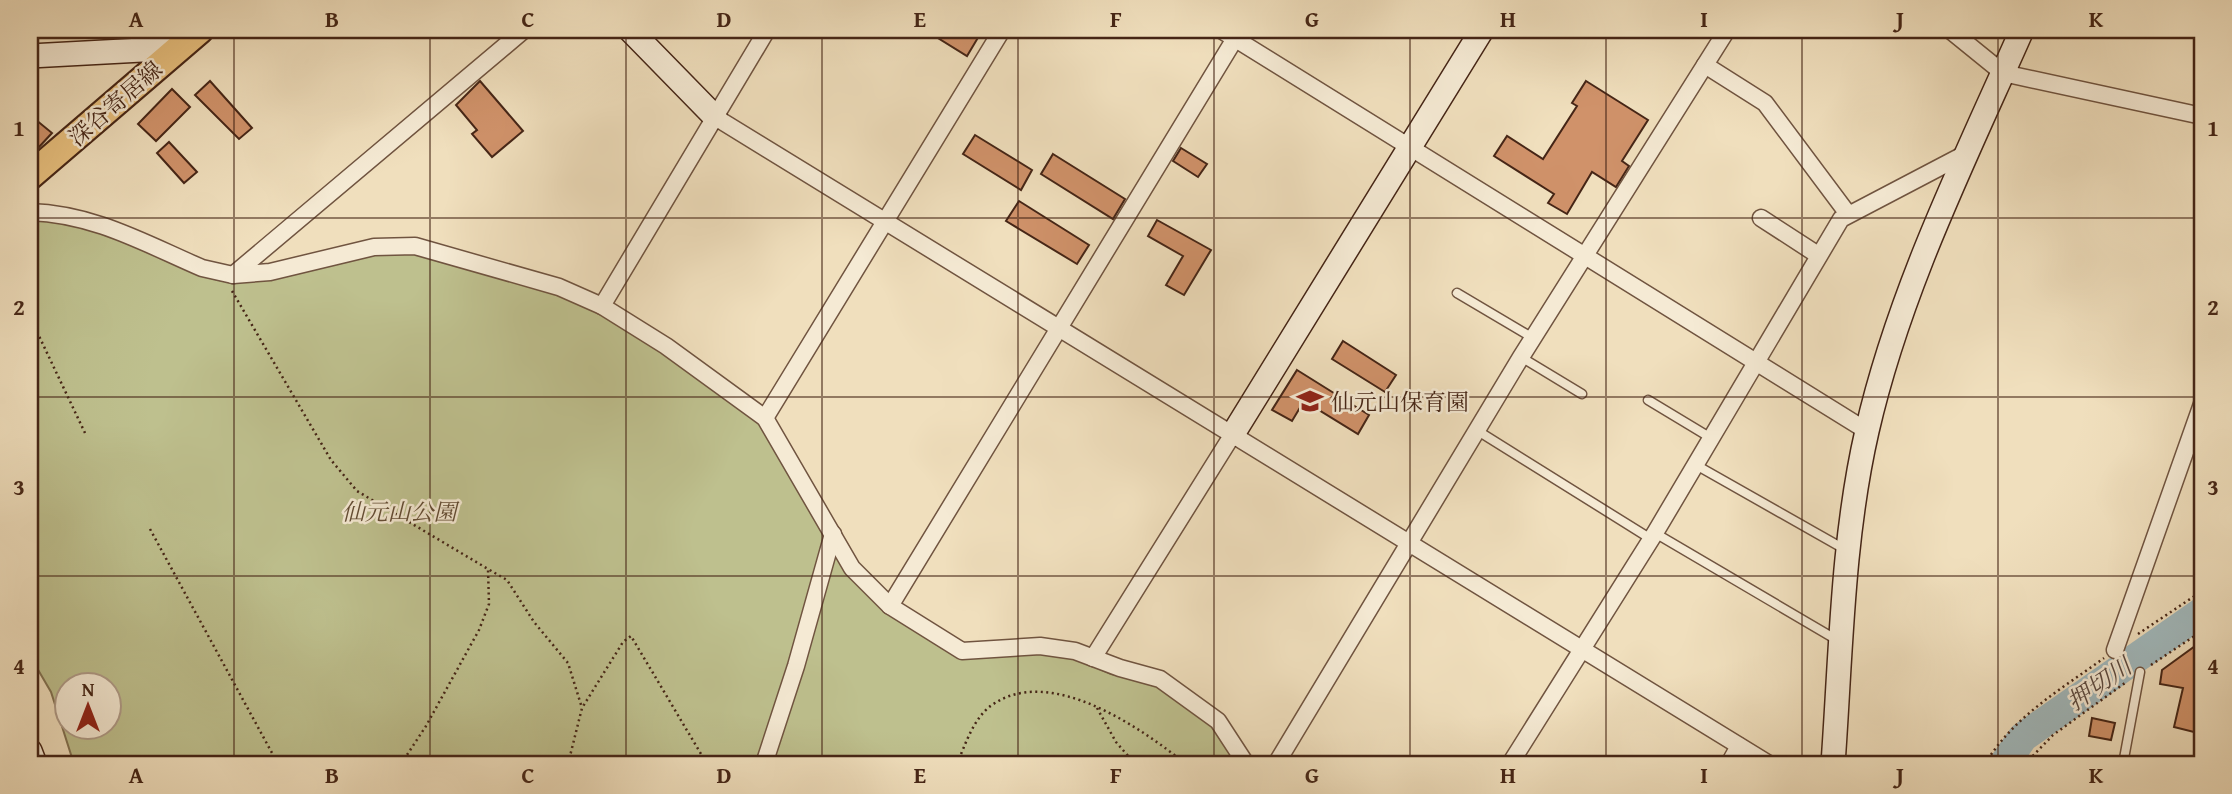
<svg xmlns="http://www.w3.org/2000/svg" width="2232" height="794" viewBox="0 0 2232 794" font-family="'Gentium Book Plus','Noto Serif JP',serif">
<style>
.green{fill:#bec08e;stroke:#827252;stroke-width:2;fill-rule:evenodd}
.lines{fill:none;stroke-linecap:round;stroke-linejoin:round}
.river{stroke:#a1b9bd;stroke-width:30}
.building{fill:#d0926a;stroke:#452516;stroke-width:2}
.lane-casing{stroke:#705440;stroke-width:11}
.street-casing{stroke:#705440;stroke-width:19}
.secondary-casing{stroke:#452516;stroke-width:26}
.primary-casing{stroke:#452516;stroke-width:30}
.path{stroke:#452516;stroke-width:2.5;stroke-dasharray:2 3.5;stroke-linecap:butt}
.lane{stroke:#f5ead4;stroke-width:8}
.street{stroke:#f5ead4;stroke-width:16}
.secondary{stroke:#f5ead4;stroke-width:23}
.primary{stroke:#e8c07e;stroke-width:26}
.grid{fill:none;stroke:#452516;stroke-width:2;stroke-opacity:0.55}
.labels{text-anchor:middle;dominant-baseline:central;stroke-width:5;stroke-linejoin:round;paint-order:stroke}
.street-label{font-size:23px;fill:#452516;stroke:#f5ead4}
.poi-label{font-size:23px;fill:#452516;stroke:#f5ead4;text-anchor:start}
.park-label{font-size:23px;font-style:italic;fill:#634c34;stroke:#f5ead4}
.water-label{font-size:24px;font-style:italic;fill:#5c4a40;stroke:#f5ead4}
.neatline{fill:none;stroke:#452516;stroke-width:2.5}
.grid-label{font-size:23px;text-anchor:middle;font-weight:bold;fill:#452516}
</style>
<rect width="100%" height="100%" fill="#f0dfbd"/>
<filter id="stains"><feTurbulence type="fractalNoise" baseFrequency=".00286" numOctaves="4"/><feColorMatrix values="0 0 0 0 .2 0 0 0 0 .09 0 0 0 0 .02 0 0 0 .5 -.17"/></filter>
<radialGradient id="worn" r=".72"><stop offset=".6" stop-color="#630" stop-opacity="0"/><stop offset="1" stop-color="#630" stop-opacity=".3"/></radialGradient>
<path class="green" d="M 30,217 C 78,217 125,241 168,260 C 191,270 210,281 235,282 L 382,251 L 413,253 L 556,290 L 600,311 L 665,352 L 764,425 L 876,601 L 942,648 L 963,657 L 1035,652 L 1073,657 L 1111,674 L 1146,681 L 1169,692 L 1210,724 L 1238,764 L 74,764 L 51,692 L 30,656 ZM 66,686 L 108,686 L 108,728 L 66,728 Z"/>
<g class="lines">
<polyline class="river" points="2004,764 2023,737 2202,612"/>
</g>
<g class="building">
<polygon points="925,30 968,30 979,36 967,56"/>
<polygon points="210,81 252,128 239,139 195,95"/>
<polygon points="480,81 523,131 492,157 472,134 477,130 456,105"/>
<polygon points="1586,81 1648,120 1622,161 1629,166 1616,187 1592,172 1567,214 1548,203 1554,194 1494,156 1507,136 1543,159 1577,106 1572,103"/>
<polygon points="172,89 190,107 156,141 138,124"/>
<polygon points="30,115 52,133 39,147 30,139"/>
<polygon points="975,135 1032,170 1021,190 963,154"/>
<polygon points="169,142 197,172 184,183 157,153"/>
<polygon points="1181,148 1207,164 1198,177 1173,161"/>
<polygon points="1053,154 1125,199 1113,219 1041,174"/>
<polygon points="1019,201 1089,245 1077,264 1006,221"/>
<polygon points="1157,220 1211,250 1184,295 1166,285 1183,256 1148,236"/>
<polygon points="1343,341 1396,375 1385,392 1332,359"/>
<polygon points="1297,370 1369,415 1358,434 1304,401 1292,421 1272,410"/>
<polygon points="2202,641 2202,734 2174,727 2183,688 2160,684 2162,670"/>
<polygon points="2092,718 2115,723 2111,740 2089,736"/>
</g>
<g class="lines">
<g class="lane-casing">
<g id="lane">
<polyline points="1457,293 1533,338"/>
<polyline points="1521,357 1582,394"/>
<polyline points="1648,400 1711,438"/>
<polyline points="1478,431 1651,539"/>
<polyline points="1696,465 1846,550"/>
<polyline points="1655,533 1837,640"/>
<polyline points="2123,764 2140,672"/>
</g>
</g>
<g class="street-casing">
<g id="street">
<polyline points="1221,30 1867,431"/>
<polyline points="1950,30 2003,73 2202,116"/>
<polyline points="1705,65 1765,103 1848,214"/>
<polyline points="715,117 1769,764"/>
<path d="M 30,212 C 94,214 144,243 202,268 L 233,275 L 270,272 L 374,247 L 415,246 L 559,287 L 602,306 L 666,346 L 765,418 L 852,568 L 890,606 L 962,651 L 1040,646 L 1075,651 L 1120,668 L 1160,679 L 1218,721 L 1246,764"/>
<polyline points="1761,218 1818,255"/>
<polyline points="233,275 524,30"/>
<polyline points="602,306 767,30"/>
<polyline points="765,418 1002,30"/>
<polyline points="890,606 1239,32"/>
<polyline points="2115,650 2202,404"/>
<polyline points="1093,658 1233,434"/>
<polyline points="764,764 796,666 833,534"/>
<polyline points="1276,764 1521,357 1727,30"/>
<polyline points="1510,764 1655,533 1841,219 1967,153"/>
<polyline points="1729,764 1739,746"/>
</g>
</g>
<g class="secondary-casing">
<g id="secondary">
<polyline points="630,30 715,117"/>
<polyline points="30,56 179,48"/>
<polyline points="1233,434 1482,30"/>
<polyline points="30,751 35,764"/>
<path d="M 1833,764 C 1841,654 1842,540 1867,431 C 1899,291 1964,161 2022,30"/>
</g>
</g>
<g class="primary-casing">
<polyline id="primary" points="30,176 200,30"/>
</g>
<g class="path">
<polyline points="232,291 331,460 357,491 488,569"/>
<polyline points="30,317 85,433"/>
<polyline points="150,529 278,764"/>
<polyline points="2138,634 2202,591"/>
<polyline points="2151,665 2202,631"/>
<polyline points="1097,708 1116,742 1135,764"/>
<polyline points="401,764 426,726 479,630 489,604 488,569 507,580 534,622 568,663 582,708"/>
<polyline points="568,764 582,708 623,642 631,636 701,754 701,764"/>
<path d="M 957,764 C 965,745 974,717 992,705 C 1050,664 1141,728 1186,764"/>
<path d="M 1985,764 C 2013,717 2060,690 2104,658"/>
<polyline points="2025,764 2053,735 2125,683"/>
</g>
<use href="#lane" class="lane"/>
<use href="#street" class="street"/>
<use href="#secondary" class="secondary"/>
<use href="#primary" class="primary"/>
</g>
<path class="grid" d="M 234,30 L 234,764M 430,30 L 430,764M 626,30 L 626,764M 822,30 L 822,764M 1018,30 L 1018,764M 1214,30 L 1214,764M 1410,30 L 1410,764M 1606,30 L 1606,764M 1802,30 L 1802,764M 1998,30 L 1998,764M 30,218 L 2202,218M 30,397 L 2202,397M 30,576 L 2202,576"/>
<defs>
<g id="school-bare" transform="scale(2.1)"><path d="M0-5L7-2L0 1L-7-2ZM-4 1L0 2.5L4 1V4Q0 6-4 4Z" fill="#8f2418" stroke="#f5ead4" stroke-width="2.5" paint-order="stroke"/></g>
</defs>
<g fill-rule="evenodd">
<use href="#school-bare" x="1310" y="401"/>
</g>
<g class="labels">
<g class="street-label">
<text transform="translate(115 103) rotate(-41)">深谷寄居線</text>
</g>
<g class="poi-label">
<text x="1331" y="401">仙元山保育園</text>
</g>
<g class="park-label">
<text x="399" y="511">仙元山公園</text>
</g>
<g class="water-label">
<text transform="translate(2099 684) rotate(-35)">押切川</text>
</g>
</g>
<rect width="2232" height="794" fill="none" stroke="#f0dfbd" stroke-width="77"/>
<g transform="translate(88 706)"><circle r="33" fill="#f5ead4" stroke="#af9b88" stroke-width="2"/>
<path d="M0-5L12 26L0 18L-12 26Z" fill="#8f2418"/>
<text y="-10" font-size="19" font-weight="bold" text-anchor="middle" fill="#452516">N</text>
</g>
<rect x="38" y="38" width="2156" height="718" class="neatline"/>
<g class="grid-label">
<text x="136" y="27">A</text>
<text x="332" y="27">B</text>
<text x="528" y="27">C</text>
<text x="724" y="27">D</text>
<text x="920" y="27">E</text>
<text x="1116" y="27">F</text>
<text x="1312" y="27">G</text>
<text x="1508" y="27">H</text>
<text x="1704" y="27">I</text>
<text x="1900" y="27">J</text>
<text x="2096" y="27">K</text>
<text x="19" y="136">1</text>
<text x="2213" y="136">1</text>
<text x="19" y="315">2</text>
<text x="2213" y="315">2</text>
<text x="19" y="495">3</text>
<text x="2213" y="495">3</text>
<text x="19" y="674">4</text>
<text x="2213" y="674">4</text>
<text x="136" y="783">A</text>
<text x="332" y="783">B</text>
<text x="528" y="783">C</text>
<text x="724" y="783">D</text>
<text x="920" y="783">E</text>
<text x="1116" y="783">F</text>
<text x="1312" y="783">G</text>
<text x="1508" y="783">H</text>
<text x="1704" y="783">I</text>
<text x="1900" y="783">J</text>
<text x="2096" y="783">K</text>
</g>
<rect width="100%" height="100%" filter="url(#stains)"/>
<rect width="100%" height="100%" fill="url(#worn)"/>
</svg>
